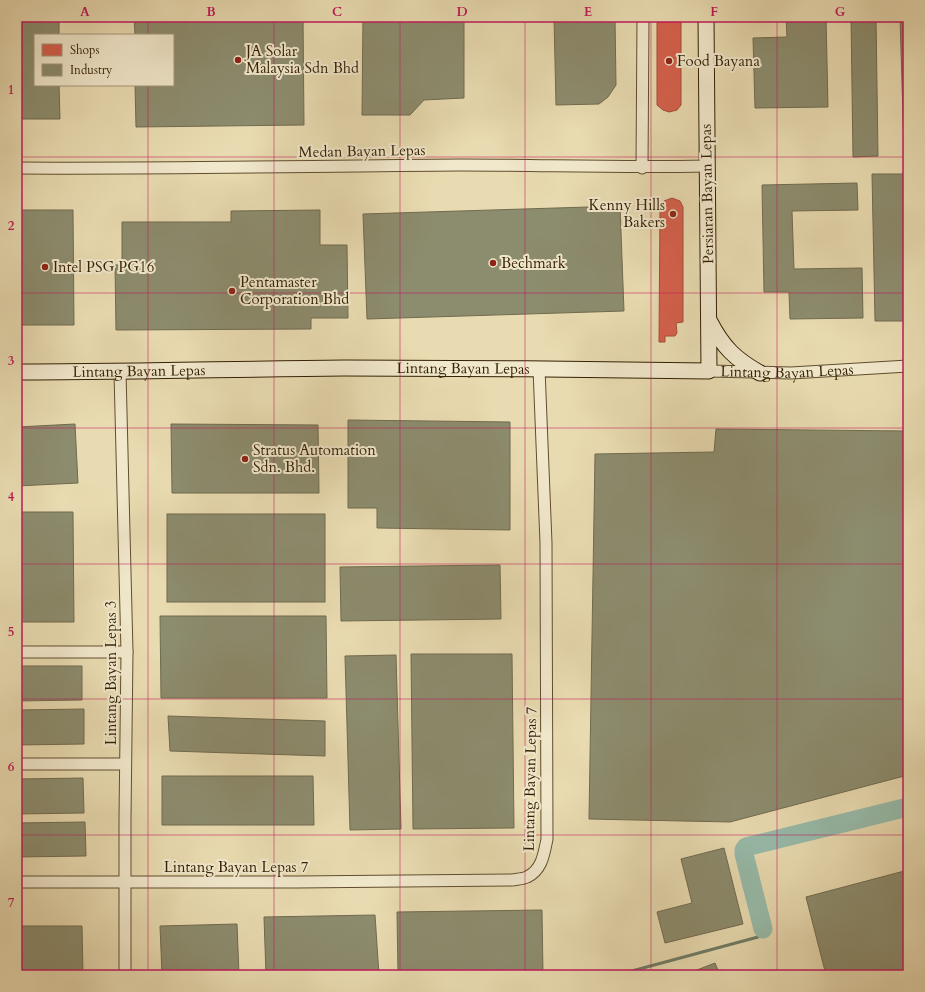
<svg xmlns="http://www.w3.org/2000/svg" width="925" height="992" viewBox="0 0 925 992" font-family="Cardo,serif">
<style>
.shops{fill:#d6604d;stroke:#a54c37}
.industry{fill:#8c8c6e;stroke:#716b4e}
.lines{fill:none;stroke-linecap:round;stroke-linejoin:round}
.stream{stroke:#6f7d67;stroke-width:3}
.river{stroke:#97bbaa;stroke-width:19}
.street-casing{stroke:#604e2e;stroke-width:13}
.secondary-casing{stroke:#331f03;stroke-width:17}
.street{stroke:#f1e8cc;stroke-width:11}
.secondary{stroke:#f1e8cc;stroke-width:15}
.grid{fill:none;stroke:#c2185b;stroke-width:1;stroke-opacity:0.55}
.poi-dot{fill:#8f2418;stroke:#f1e8cc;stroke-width:1.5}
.labels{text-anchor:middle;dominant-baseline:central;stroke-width:4;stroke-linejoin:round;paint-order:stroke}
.poi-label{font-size:15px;fill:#331f03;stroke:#f1e8cc;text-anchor:start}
.street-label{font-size:15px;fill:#331f03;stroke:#f1e8cc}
.neatline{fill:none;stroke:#c2185b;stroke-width:1.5}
.grid-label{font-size:13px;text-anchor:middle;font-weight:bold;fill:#c2185b}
</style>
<rect width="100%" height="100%" fill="#e9dbb1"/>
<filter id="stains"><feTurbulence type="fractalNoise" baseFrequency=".005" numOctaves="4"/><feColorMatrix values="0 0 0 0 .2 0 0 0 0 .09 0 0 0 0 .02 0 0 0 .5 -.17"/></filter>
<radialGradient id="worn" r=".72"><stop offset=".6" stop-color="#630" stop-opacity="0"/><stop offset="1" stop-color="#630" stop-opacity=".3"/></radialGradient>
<g class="shops">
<polygon points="657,17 681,17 681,105 677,110 669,112 663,110 657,105"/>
<polygon points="672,198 680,201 683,207 683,322 676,323 677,333 675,336 665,336 665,342 659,342 660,208 664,201"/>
</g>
<g class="industry">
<polygon points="17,17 59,17 59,35 35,35 35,85 59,85 60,119 17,119"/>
<polygon points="134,17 303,17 304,125 136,127 135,85 173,85 173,35 135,35"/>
<polygon points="363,17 464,17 464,98 424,100 410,115 362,115"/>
<polygon points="554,17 615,17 616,85 608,97 599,104 556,105"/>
<polygon points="786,17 826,17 828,107 755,108 753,38 787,37"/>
<polygon points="851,17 876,17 878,156 853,157"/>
<polygon points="900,17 908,17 908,148 904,148"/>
<polygon points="872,174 908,174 908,321 875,321"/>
<polygon points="857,183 858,210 792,211 794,269 862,268 863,318 790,319 789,292 764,292 762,185"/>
<polygon points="620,206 624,311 367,319 363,214"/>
<polygon points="17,210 73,210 74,325 17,325"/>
<polygon points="320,210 320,245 347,245 348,318 311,318 311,329 116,330 115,265 122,265 122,222 231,222 231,211"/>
<polygon points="348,420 510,422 510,530 377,528 377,508 348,508"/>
<polygon points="75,424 78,483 17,486 17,427"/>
<polygon points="171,424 318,425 319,493 172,493"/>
<polygon points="716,429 908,431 908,775 730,822 589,819 595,454 714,452"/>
<polygon points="17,512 73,512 74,622 17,622"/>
<rect x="167" y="514" width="158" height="88"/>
<polygon points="500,565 501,619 341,621 340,567"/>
<polygon points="160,616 326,616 327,698 161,698"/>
<polygon points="411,654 512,654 514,828 413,829"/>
<polygon points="396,655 401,829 350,830 345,656"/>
<polygon points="17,666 82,666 82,700 17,701"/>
<polygon points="84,709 84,744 17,745 17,710"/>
<polygon points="168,716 325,721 325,756 170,751"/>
<polygon points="162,776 313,776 314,825 162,825"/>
<polygon points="83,778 84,813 17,814 17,779"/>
<polygon points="85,822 86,856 17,857 17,823"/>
<polygon points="724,848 743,924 665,943 657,912 692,903 681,859"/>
<polygon points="908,870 908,975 826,975 806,897"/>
<polygon points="542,910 543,975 398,975 397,912"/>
<polygon points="375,915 379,975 266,975 264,917"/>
<polygon points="237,924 239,975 162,975 160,926"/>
<polygon points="17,926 82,926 83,975 17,975"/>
<polygon points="715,963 720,975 684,975"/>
</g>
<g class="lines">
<polyline class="stream" points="617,975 758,937 763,933 763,929"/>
<polyline class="river" points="763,929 744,854 744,850 746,847 908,807"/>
<g class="street-casing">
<g id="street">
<path d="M 17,168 C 165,169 313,166 461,165 C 543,165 624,168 706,166"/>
<polyline points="642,168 643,17"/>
<path id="s1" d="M 709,371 L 791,373 L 908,366"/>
<polyline points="120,372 127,652 125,818 125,975"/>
<polyline points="17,652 127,652"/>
<polyline points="17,764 125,764"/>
<path d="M 17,882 L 296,882 L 512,880 C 517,879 523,879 527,877 C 542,870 544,854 547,839 L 546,543 L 539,369"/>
</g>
</g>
<g class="secondary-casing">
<g id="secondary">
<path d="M 710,322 C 723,347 735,359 760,373"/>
<path id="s2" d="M 17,372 C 126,372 235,369 344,368 C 466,368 587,369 709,371 L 706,17"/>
</g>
</g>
<use href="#street" class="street"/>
<use href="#secondary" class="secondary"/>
</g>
<path class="grid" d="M 148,17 L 148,35M 274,17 L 274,975M 400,17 L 400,975M 525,17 L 525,975M 651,17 L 651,975M 777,17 L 777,975M 148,85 L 148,975M 17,157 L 908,157M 17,293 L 908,293M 17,428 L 908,428M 17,564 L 908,564M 17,699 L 908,699M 17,835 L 908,835"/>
<g class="poi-dot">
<circle cx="238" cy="60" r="4"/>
<circle cx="669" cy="61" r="4"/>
<circle cx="673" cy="214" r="4"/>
<circle cx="493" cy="263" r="4"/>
<circle cx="45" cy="267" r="4"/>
<circle cx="232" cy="291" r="4"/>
<circle cx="245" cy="459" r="4"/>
</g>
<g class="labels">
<g class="poi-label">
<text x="246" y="51">JA Solar<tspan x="246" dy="17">Malaysia Sdn Bhd</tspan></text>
<text x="677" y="61">Food Bayana</text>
<text x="665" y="205" text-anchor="end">Kenny Hills<tspan x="665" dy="17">Bakers</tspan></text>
<text x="501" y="263">Bechmark</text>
<text x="53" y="267">Intel PSG PG16</text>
<text x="240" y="282">Pentamaster<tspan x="240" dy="17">Corporation Bhd</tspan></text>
<text x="253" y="450">Stratus Automation<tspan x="253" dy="17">Sdn. Bhd.</tspan></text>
</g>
<g class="street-label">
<text transform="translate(362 151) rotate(-1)">Medan Bayan Lepas</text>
<text transform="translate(707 194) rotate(-91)">Persiaran Bayan Lepas</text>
<text stroke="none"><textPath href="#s2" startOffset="446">Lintang Bayan Lepas</textPath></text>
<text stroke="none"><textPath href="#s1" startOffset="78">Lintang Bayan Lepas</textPath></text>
<text stroke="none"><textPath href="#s2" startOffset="122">Lintang Bayan Lepas</textPath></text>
<text transform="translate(111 673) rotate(-90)">Lintang Bayan Lepas 3</text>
<text transform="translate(530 779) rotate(-89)">Lintang Bayan Lepas 7</text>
<text x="236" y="867">Lintang Bayan Lepas 7</text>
</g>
</g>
<rect width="925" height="992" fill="none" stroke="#e9dbb1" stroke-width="44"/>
<rect x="34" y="34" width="140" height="52" fill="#f1e8cc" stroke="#a5987c"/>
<rect x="42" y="44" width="20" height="12" fill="#d6604d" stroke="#a5987c"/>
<text x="70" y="54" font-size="12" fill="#331f03">Shops</text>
<rect x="42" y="64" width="20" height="12" fill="#8c8c6e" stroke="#a5987c"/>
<text x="70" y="74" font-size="12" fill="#331f03">Industry</text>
<rect x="22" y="22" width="881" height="948" class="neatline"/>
<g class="grid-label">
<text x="85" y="16">A</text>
<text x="211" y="16">B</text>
<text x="337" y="16">C</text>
<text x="462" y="16">D</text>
<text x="588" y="16">E</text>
<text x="714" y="16">F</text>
<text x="840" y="16">G</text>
<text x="11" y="94">1</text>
<text x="11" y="230">2</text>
<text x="11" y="365">3</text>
<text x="11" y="501">4</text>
<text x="11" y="636">5</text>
<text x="11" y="771">6</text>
<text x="11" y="907">7</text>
</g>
<rect width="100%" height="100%" filter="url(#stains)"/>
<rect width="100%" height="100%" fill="url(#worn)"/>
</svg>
